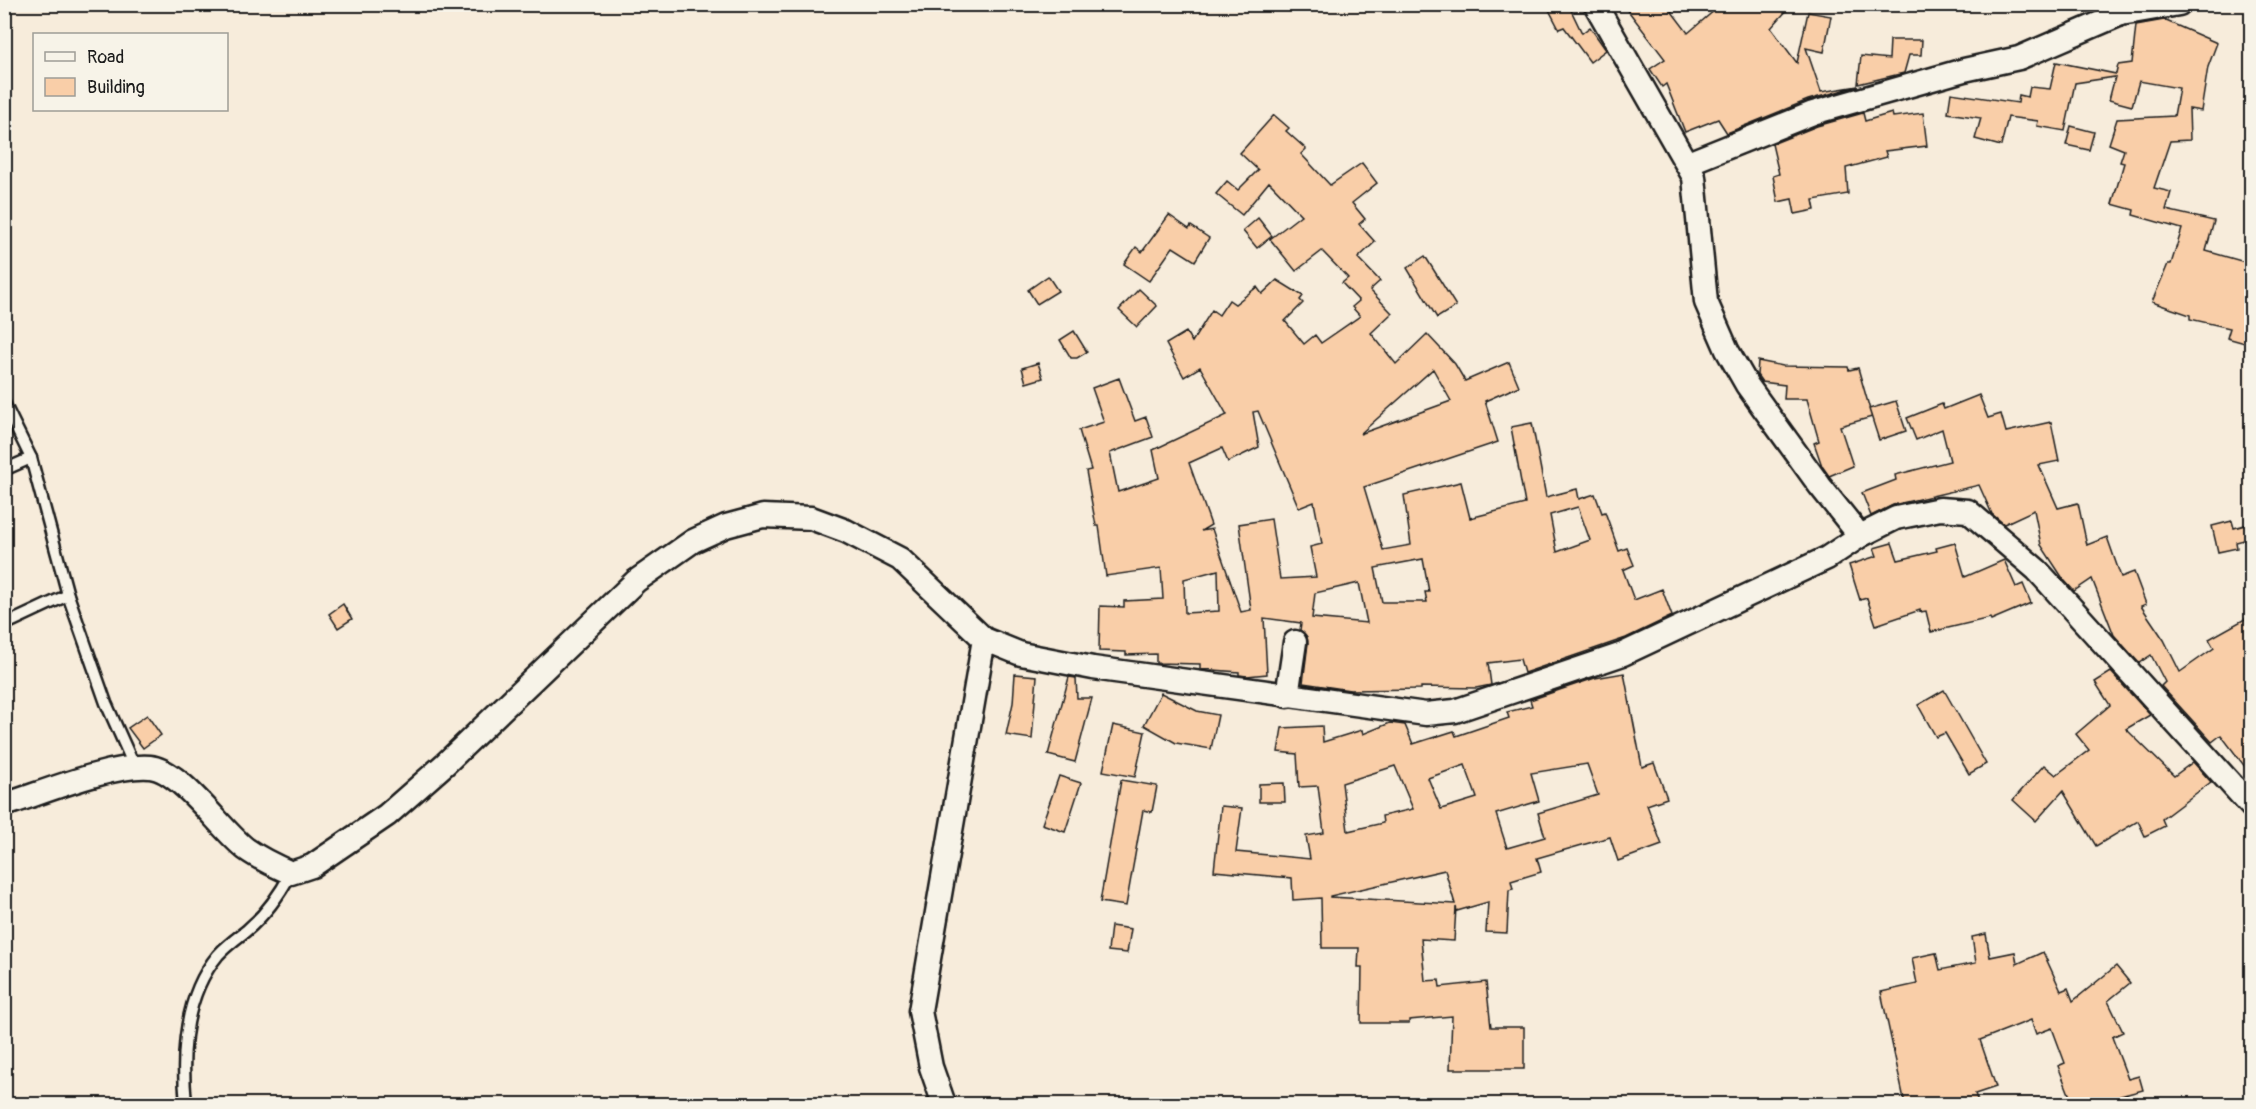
<svg xmlns="http://www.w3.org/2000/svg" width="2256" height="1109" viewBox="0 0 2256 1109" font-family="Pangolin,sans-serif">
<style>
.building{fill:#f9cea8;stroke:#1c1c1c;stroke-width:1.5;fill-rule:evenodd}
.lines{fill:none;stroke-linecap:round;stroke-linejoin:round}
.service-casing{stroke:#1c1c1c;stroke-width:15}
.minor-casing{stroke:#1c1c1c;stroke-width:27}
.service{stroke:#f7f3e8;stroke-width:10}
.minor{stroke:#f7f3e8;stroke-width:22}
</style>
<rect width="100%" height="100%" fill="#f7ecdb"/>
<filter id="ink" filterUnits="userSpaceOnUse"><feTurbulence type="fractalNoise" baseFrequency=".0167" numOctaves="2"/><feDisplacementMap in="SourceGraphic" scale="12" xChannelSelector="R" yChannelSelector="G"/><feConvolveMatrix kernelMatrix="1 2 1 2 8 2 1 2 1" color-interpolation-filters="sRGB"/></filter>
<g filter="url(#ink)">
<g class="building">
<polygon points="1546,4 1568,4 1582,33 1590,27 1606,50 1590,62 1564,27 1559,29"/>
<polygon points="1623,4 1666,4 1688,33 1722,4 1787,4 1785,7 1789,8 1771,28 1797,63 1808,12 1831,16 1824,52 1806,48 1821,92 1858,86 1808,100 1727,133 1718,119 1685,132 1666,84 1662,87 1650,69 1665,59"/>
<polygon points="2164,20 2217,43 2208,67 2201,111 2189,109 2190,140 2170,141 2154,188 2171,192 2166,210 2214,221 2206,251 2252,264 2252,345 2227,338 2230,328 2190,319 2190,315 2152,302 2168,264 2171,264 2182,229 2133,215 2134,210 2112,204 2124,163 2120,162 2124,150 2109,144 2117,119 2174,116 2179,88 2139,81 2132,106 2109,100 2115,77 2075,83 2065,131 2037,126 2038,121 2008,117 2001,146 1975,139 1981,118 1948,113 1951,93 2018,103 2019,95 2028,97 2030,87 2050,89 2056,62 2116,74 2118,65 2132,63 2136,25"/>
<polygon points="1890,40 1922,40 1921,55 1909,55 1904,73 1858,84 1861,56 1889,59"/>
<polygon points="1863,113 1865,121 1892,113 1893,117 1923,113 1927,146 1885,151 1887,157 1846,168 1848,194 1813,200 1815,210 1795,214 1792,199 1778,202 1773,176 1779,174 1772,144 1817,126"/>
<path d="M 1274,115 L 1289,128 L 1286,131 L 1306,149 L 1301,154 L 1330,185 L 1362,163 L 1377,183 L 1352,203 L 1365,219 L 1359,224 L 1375,242 L 1358,258 L 1380,281 L 1370,290 L 1392,313 L 1371,333 L 1396,364 L 1427,334 L 1455,364 L 1465,381 L 1509,362 L 1519,386 L 1485,401 L 1498,442 L 1364,487 L 1383,550 L 1411,545 L 1404,495 L 1461,482 L 1470,518 L 1525,504 L 1511,427 L 1532,423 L 1546,497 L 1577,489 L 1579,499 L 1595,494 L 1602,513 L 1605,512 L 1619,551 L 1627,548 L 1634,565 L 1623,570 L 1634,600 L 1662,589 L 1672,616 L 1626,638 L 1524,673 L 1520,659 L 1488,663 L 1491,685 L 1476,688 L 1421,687 L 1421,689 L 1350,690 L 1303,683 L 1308,643 L 1307,637 L 1300,630 L 1301,623 L 1264,618 L 1267,674 L 1247,676 L 1239,675 L 1239,672 L 1200,669 L 1200,664 L 1156,663 L 1156,654 L 1126,655 L 1126,652 L 1099,651 L 1100,606 L 1124,607 L 1124,601 L 1163,599 L 1161,568 L 1106,576 L 1099,526 L 1096,526 L 1086,471 L 1091,470 L 1079,430 L 1104,422 L 1092,388 L 1119,378 L 1135,421 L 1146,417 L 1153,437 L 1110,453 L 1118,492 L 1159,478 L 1153,450 L 1227,415 L 1200,367 L 1184,377 L 1166,344 L 1186,332 L 1192,342 L 1212,310 L 1219,315 L 1229,300 L 1235,304 L 1257,287 L 1262,294 L 1277,280 L 1303,296 L 1300,300 L 1303,303 L 1285,321 L 1304,344 L 1315,335 L 1321,343 L 1360,316 L 1352,307 L 1359,301 L 1342,283 L 1348,278 L 1322,251 L 1296,271 L 1270,239 L 1301,215 L 1269,182 L 1242,215 L 1216,194 L 1227,181 L 1238,190 L 1258,170 L 1240,153 ZM 1433,369 L 1451,401 L 1360,434 ZM 1258,411 L 1299,508 L 1314,502 L 1322,544 L 1310,547 L 1316,577 L 1280,579 L 1271,519 L 1239,524 L 1251,610 L 1241,612 L 1212,529 L 1201,531 L 1211,525 L 1189,463 L 1222,448 L 1228,462 L 1259,447 L 1253,412 ZM 1578,507 L 1590,540 L 1557,552 L 1550,515 ZM 1423,559 L 1429,592 L 1425,592 L 1427,602 L 1382,602 L 1375,568 ZM 1218,570 L 1219,611 L 1185,613 L 1184,579 ZM 1359,583 L 1367,623 L 1312,618 L 1315,593 Z"/>
<polygon points="2071,126 2094,132 2089,150 2066,145"/>
<polygon points="1169,215 1189,229 1191,226 1209,238 1195,261 1173,247 1149,281 1124,264 1136,247 1142,252"/>
<polygon points="1258,218 1272,236 1257,248 1243,231"/>
<polygon points="1425,256 1456,306 1437,318 1407,268"/>
<polygon points="1048,276 1058,291 1037,304 1028,290"/>
<polygon points="1139,289 1157,306 1137,327 1119,310"/>
<polygon points="1074,331 1087,352 1077,358 1071,358 1060,340"/>
<polygon points="1758,361 1783,366 1848,367 1849,370 1858,368 1872,417 1840,426 1853,466 1829,476 1822,466 1814,443 1819,441 1807,399 1784,399 1785,385 1762,382 1757,375"/>
<polygon points="1038,363 1043,378 1026,383 1022,368"/>
<polygon points="1979,395 1988,418 2001,414 2006,432 2051,422 2059,461 2039,465 2058,508 2078,503 2087,545 2107,537 2121,577 2134,572 2146,604 2141,606 2164,640 2180,672 2214,648 2209,639 2252,615 2252,776 2221,735 2212,742 2161,686 2165,682 2151,655 2139,663 2114,635 2092,579 2074,591 2064,580 2041,545 2034,510 2004,524 1992,514 1979,485 1893,505 1871,516 1862,493 1896,480 1895,475 1950,461 1942,429 1916,440 1907,418 1942,404 1944,409"/>
<polygon points="1896,401 1906,431 1879,440 1869,409"/>
<polygon points="2232,521 2234,528 2252,523 2252,538 2236,542 2237,548 2218,552 2212,526"/>
<polygon points="1892,543 1898,560 1937,551 1936,548 1955,543 1965,577 2004,560 2016,587 2023,584 2031,603 1991,620 1990,618 1931,632 1926,611 1920,612 1920,610 1876,625 1867,598 1860,600 1849,565 1877,556 1874,548"/>
<polygon points="343,604 352,619 338,628 329,614"/>
<polygon points="2111,672 2150,715 2126,729 2174,776 2193,762 2211,782 2162,819 2165,826 2145,836 2138,821 2096,846 2063,791 2036,821 2013,800 2044,765 2056,775 2089,750 2076,734 2110,705 2095,682"/>
<path d="M 1624,673 L 1642,767 L 1654,763 L 1667,798 L 1647,805 L 1662,845 L 1618,861 L 1610,837 L 1537,858 L 1541,872 L 1511,881 L 1513,889 L 1509,890 L 1507,933 L 1486,932 L 1488,902 L 1457,911 L 1456,907 L 1454,941 L 1421,939 L 1425,981 L 1439,980 L 1440,987 L 1486,982 L 1491,1027 L 1524,1027 L 1524,1069 L 1450,1069 L 1452,1016 L 1409,1020 L 1409,1023 L 1361,1023 L 1362,967 L 1358,967 L 1359,948 L 1322,948 L 1321,898 L 1293,900 L 1292,878 L 1214,871 L 1221,806 L 1242,808 L 1236,852 L 1310,859 L 1306,836 L 1324,833 L 1318,786 L 1299,787 L 1297,754 L 1278,752 L 1282,728 L 1322,726 L 1323,742 L 1362,730 L 1363,734 L 1390,723 L 1405,725 L 1413,744 L 1454,731 L 1456,736 L 1509,718 L 1507,712 L 1532,706 L 1530,700 L 1595,678 ZM 1587,764 L 1598,795 L 1538,813 L 1545,837 L 1507,848 L 1496,814 L 1539,801 L 1531,773 ZM 1465,765 L 1477,798 L 1441,809 L 1428,778 ZM 1395,766 L 1413,809 L 1382,816 L 1383,823 L 1348,831 L 1342,783 ZM 1445,870 L 1455,904 L 1330,897 L 1330,896 Z"/>
<polygon points="1015,674 1037,676 1032,739 1006,735 1013,703"/>
<polygon points="1069,677 1076,678 1077,698 1092,698 1075,762 1048,755"/>
<polygon points="1944,690 1986,764 1969,774 1945,733 1936,737 1918,705"/>
<polygon points="1161,693 1197,711 1218,715 1211,749 1176,743 1144,725"/>
<polygon points="147,715 161,735 143,748 128,728"/>
<polygon points="1113,725 1145,732 1135,777 1103,771"/>
<polygon points="1059,776 1081,783 1065,832 1042,824"/>
<polygon points="1121,780 1157,786 1152,812 1143,810 1126,906 1100,902"/>
<polygon points="1284,783 1285,802 1259,802 1259,784"/>
<polygon points="1111,926 1131,929 1127,953 1108,951"/>
<polygon points="1986,934 1990,957 2015,952 2017,964 2043,952 2061,991 2068,988 2073,1001 2116,966 2130,983 2108,1001 2123,1032 2112,1037 2128,1079 2139,1076 2143,1090 2120,1096 2124,1104 2073,1104 2058,1066 2065,1063 2052,1028 2036,1034 2031,1020 1980,1040 1996,1087 1975,1094 1979,1104 1905,1104 1881,992 1917,984 1912,958 1936,953 1940,970 1976,963 1972,937"/>
</g>
<g class="lines">
<g class="service-casing">
<g id="service">
<polyline points="4,403 31,458 68,595 106,703 135,768"/>
<polyline points="4,470 31,458"/>
<polyline points="4,625 68,595"/>
<path d="M 186,1104 C 181,1054 184,996 218,955 C 226,946 237,938 246,931 C 266,914 279,896 291,873"/>
</g>
</g>
<g class="minor-casing">
<g id="minor">
<polyline points="1595,4 1694,177 1706,302 1727,350 1747,385 1820,486 1860,536"/>
<polyline points="1688,163 1813,113 1964,70 2019,58 2121,14 2179,4"/>
<polyline points="1287,696 1295,642"/>
<path d="M 4,805 C 42,793 111,764 150,767 C 181,770 221,830 246,849 C 260,859 275,866 291,873 L 312,866 L 387,815 L 445,764 L 636,581 L 693,541 L 726,526 L 763,516 L 811,518 L 846,531 L 900,559 L 984,639 L 1021,654 L 1093,668 L 1426,714 L 1455,711 L 1623,654 L 1827,558 L 1860,536 L 1896,518 L 1940,509 L 1968,511 L 2037,570 L 2252,807"/>
<polyline points="944,1104 931,1067 920,1011 984,639"/>
</g>
</g>
<use href="#service" class="service"/>
<use href="#minor" class="minor"/>
</g>
</g>
<rect width="2256" height="1109" fill="none" stroke="#f7f3e8" stroke-width="24"/>
<rect x="12" y="12" width="2232" height="1085" fill="none" stroke="#1c1c1c" stroke-width="2" filter="url(#ink)"/>
<rect x="33" y="33" width="195" height="78" fill="#f7f3e8" stroke="#9f9d96" stroke-width="1.5"/>
<rect x="45" y="52" width="30" height="9" fill="#f7f3e8" stroke="#9f9d96" stroke-width="1.5"/>
<text x="87" y="63" font-size="18" fill="#1c1c1c">Road</text>
<rect x="45" y="78" width="30" height="18" fill="#f9cea8" stroke="#9f9d96" stroke-width="1.5"/>
<text x="87" y="93" font-size="18" fill="#1c1c1c">Building</text>
</svg>
